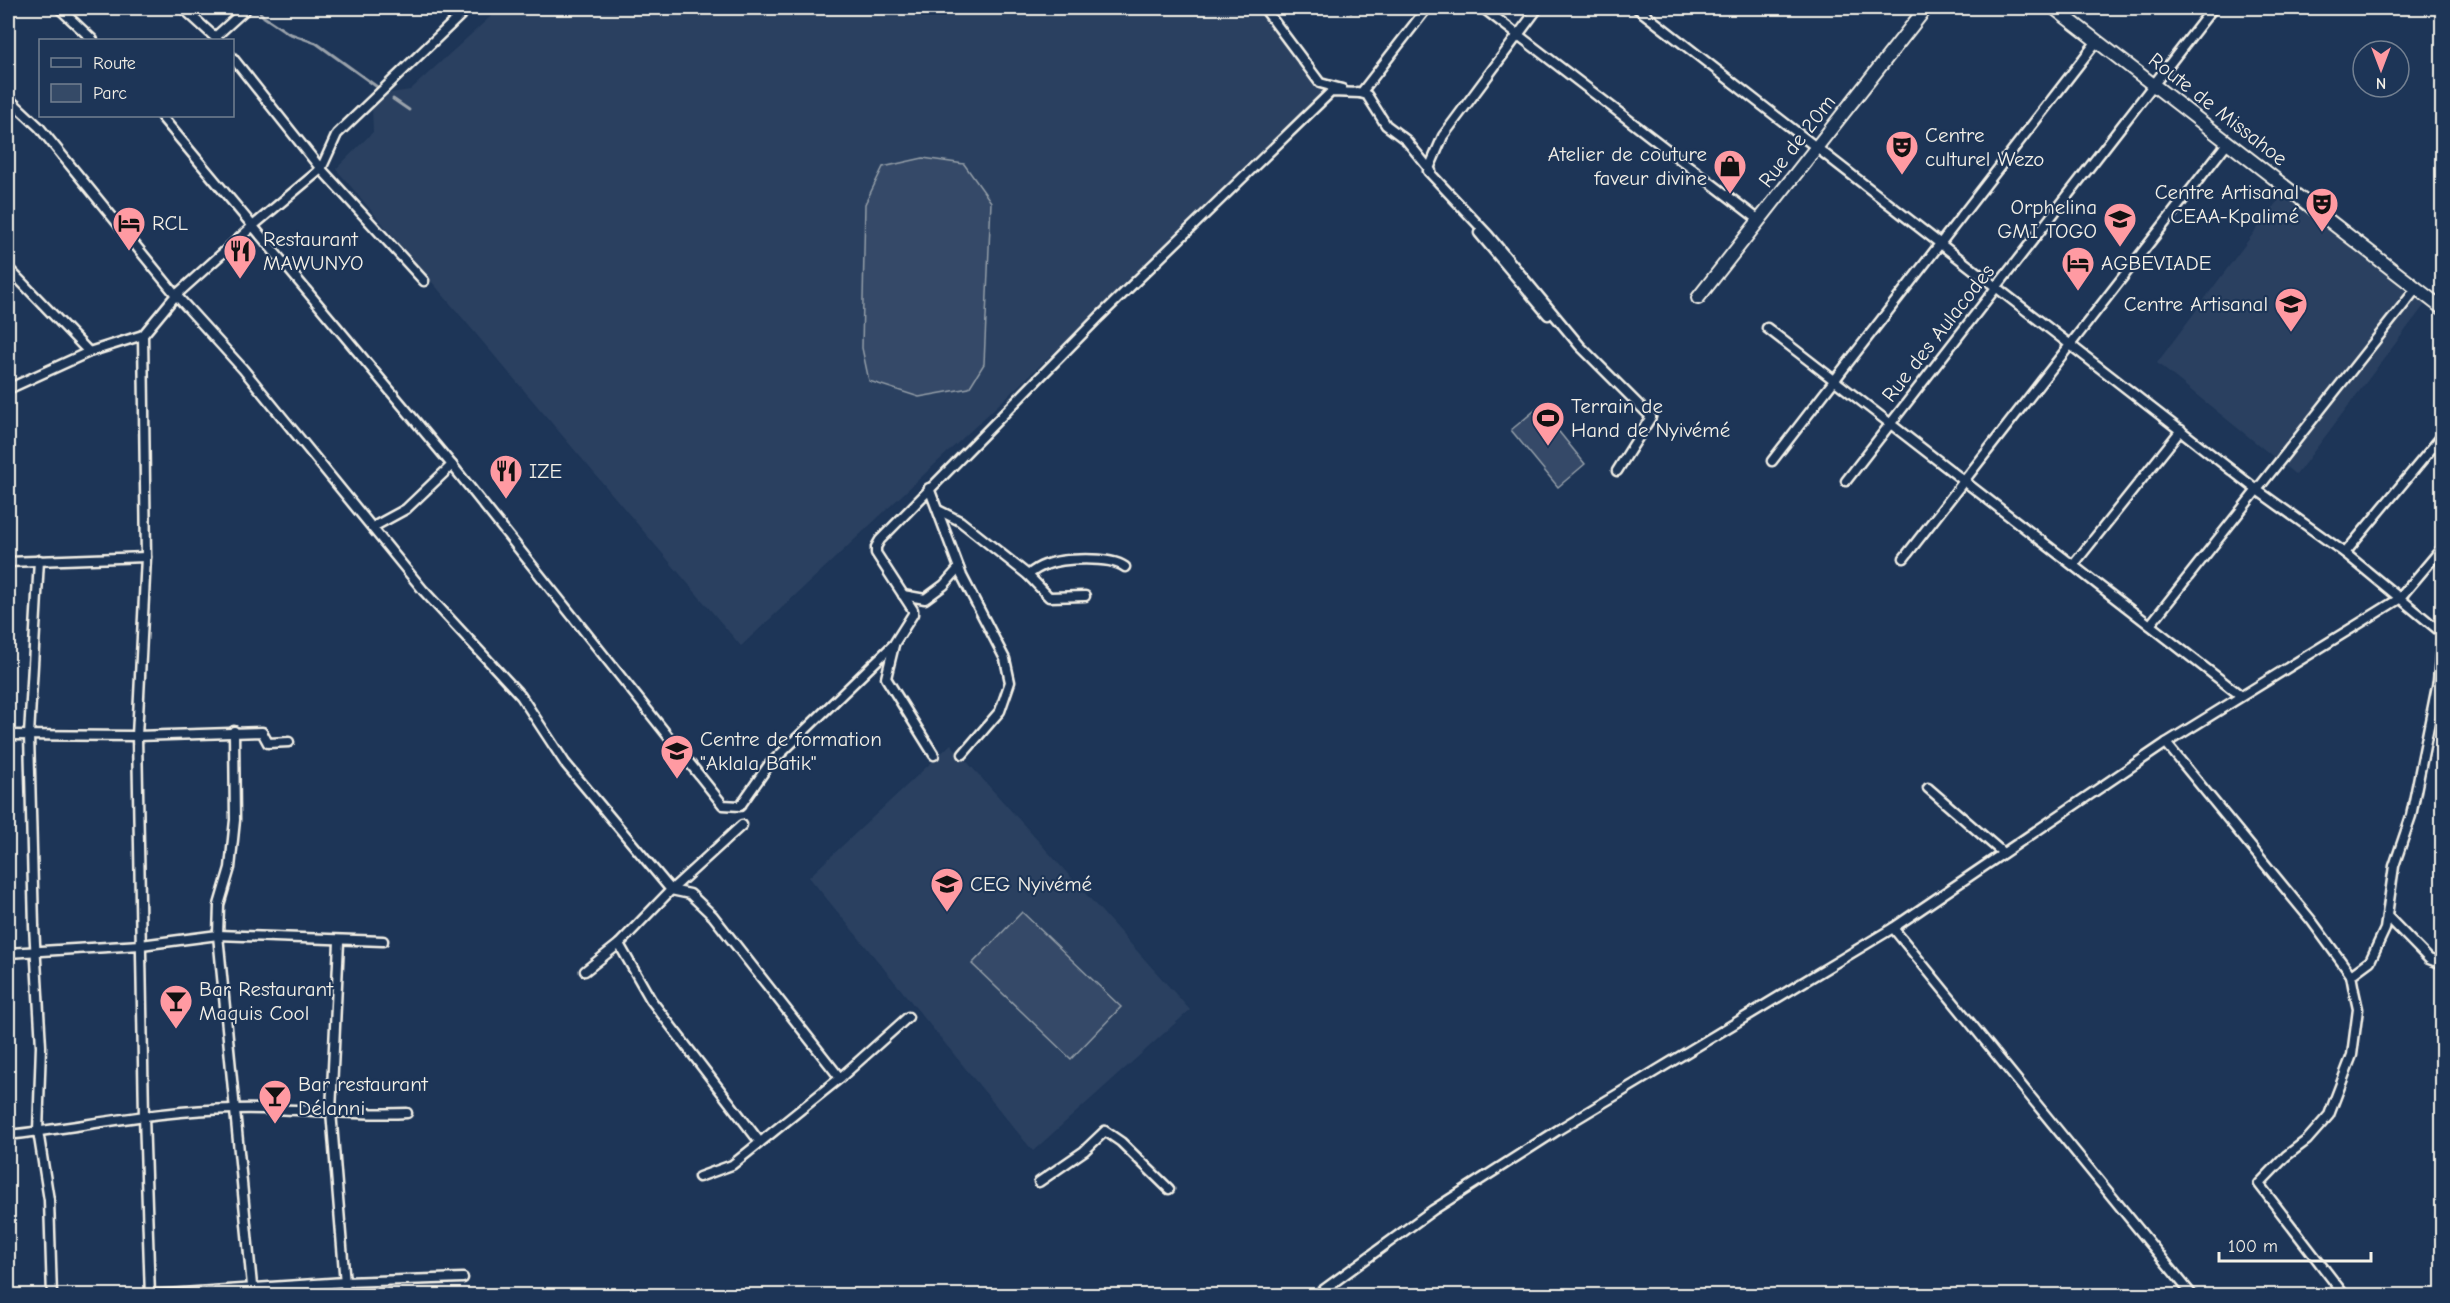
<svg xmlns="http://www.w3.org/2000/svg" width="2450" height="1303" viewBox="0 0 2450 1303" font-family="'Comic Neue',sans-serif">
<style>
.built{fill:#2a4060}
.green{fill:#354a67;stroke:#949ea8;stroke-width:1.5}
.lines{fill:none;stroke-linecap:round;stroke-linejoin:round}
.stream{stroke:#9aa2ab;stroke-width:3}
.street-casing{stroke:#f4f1e8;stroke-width:13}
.secondary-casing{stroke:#f4f1e8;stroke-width:16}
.street{stroke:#1d3557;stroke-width:8}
.secondary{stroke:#1d3557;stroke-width:12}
.labels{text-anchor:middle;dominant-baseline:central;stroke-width:4.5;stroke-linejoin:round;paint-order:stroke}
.street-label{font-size:21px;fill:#f4f1e8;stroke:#1d3557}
.poi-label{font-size:21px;fill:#f4f1e8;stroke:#1d3557;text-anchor:start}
</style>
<rect width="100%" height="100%" fill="#1d3557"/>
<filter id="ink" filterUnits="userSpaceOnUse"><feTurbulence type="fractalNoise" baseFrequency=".0167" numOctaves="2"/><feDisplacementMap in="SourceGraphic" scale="12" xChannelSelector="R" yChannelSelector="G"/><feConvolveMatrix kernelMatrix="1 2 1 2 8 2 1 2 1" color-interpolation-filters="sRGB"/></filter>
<g filter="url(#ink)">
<g class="built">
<polygon points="500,8 1263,8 1332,92 741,646 336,169 373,132 372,107 385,94 410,90"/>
<polygon points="2282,195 2426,303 2296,475 2157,363"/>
<polygon points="951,744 1190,1010 1033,1151 809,877"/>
</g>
<g class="green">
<polygon points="923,158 964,164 991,202 984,364 969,388 919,397 869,381 862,348 865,204 883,167"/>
<polygon points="1539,407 1585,464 1558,487 1511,430"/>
<polygon points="1022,912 1121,1007 1071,1059 972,964"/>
</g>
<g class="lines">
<g class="stream">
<polyline points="218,8 222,10 228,8"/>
<polyline points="256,8 264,17 288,33 316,43 380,89"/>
<polyline points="1351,12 1352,8"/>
<polyline points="393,99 409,110"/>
</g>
<g class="street-casing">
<g id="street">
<polyline points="59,8 93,40"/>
<polyline points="183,8 218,40"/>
<polyline points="1264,8 1320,83 1342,89"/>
<polyline points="1483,8 1759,220"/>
<polyline points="1538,8 1443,136 1428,171 1488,235 1580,346 1651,417 1617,471"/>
<polyline points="1637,8 2257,490 2345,553 2442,633"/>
<polyline points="215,37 247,8"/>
<polyline points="232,57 321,169 424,281"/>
<polyline points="1357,92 1367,95 1386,125 1406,140 1431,171"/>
<polyline points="8,98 39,127 176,295 243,369 423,590 521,696 565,763 671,890 690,894 713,916 840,1078"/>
<polyline points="161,116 452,465 723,805 740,806 768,766 894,644 913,614 913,610 876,553 876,547 880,540 1099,317 1331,92 1361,93 1427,8"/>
<polyline points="1479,233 1548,315"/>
<polyline points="8,268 89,352"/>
<polyline points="1767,328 2240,695"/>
<polyline points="8,389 89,352 143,335"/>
<polyline points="1772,461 2097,41"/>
<polyline points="1846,481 2213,8"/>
<polyline points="929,488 962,576 1005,659 1010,682 1000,711 963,754"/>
<path d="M 938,510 L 960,521 L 1028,575 C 1033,571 1039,567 1045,565 C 1062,558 1110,556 1125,567"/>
<polyline points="373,527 406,509 452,465"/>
<polyline points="2345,553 2442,436"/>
<polyline points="1904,558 2228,142"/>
<polyline points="39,560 29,735 34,926 41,1046 38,1131 49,1200 52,1296"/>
<polyline points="8,562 146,557"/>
<polyline points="2074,564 2181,430"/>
<polyline points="1028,575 1049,597 1085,596"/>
<polyline points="903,595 925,599 944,585 959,568"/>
<polyline points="2150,625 2416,289"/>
<polyline points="894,645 886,678 934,755"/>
<polyline points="234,731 235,820 230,868 219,905 218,935 253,1296"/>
<polyline points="8,735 137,736 262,732 268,743 289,742"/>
<polyline points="2166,743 2311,920 2351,975 2354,991 2358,1009 2352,1055 2329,1115 2307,1140 2286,1156 2259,1184 2345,1296"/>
<polyline points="1928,788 2003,853"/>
<polyline points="2387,916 2429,959 2442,964"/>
<polyline points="1893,928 2193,1296"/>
<polyline points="339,942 331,1111 346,1296"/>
<polyline points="619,944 651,1000 759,1141"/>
<polyline points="8,953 141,945 218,935 383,941"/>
<polyline points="585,971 619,944 671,890 742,825"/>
<polyline points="2351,975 2370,961 2385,929 2394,866 2411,816 2438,681 2442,633"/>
<path d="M 8,1135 C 83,1127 158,1110 234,1109 C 292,1107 349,1116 407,1113"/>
<polyline points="699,1177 732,1165 840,1078 908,1017"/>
<polyline points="1039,1182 1084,1151 1105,1131 1121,1142 1169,1189"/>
<polyline points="138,1296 345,1282 463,1278"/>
<polyline points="150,1296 144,1116 137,736 146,557 143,335 176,295 254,225 321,169 337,134 468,8"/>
<polyline points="1315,1296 1433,1210 1558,1130 1893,928 2166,743 2399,599 2442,548"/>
</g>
</g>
<g class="secondary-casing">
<g id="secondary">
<polyline points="2054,8 2442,308"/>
<polyline points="1698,298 1926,8"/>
</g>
</g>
<use href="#street" class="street"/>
<use href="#secondary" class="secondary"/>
</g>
</g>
<defs>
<g id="theatre-pin" transform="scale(1.725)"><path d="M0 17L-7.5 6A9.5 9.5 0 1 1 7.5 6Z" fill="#ff9aa2" stroke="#1d3557"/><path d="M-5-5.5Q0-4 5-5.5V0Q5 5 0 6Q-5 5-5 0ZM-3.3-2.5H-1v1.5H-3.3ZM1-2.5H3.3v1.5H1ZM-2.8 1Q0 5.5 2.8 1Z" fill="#111"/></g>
<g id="shop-pin" transform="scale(1.725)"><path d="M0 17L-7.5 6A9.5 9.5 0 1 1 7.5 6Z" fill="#ff9aa2" stroke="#1d3557"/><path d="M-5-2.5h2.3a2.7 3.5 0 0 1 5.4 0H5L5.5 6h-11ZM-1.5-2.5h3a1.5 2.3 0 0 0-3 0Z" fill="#111"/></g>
<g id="school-pin" transform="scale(1.725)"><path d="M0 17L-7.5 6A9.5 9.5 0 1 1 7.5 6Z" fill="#ff9aa2" stroke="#1d3557"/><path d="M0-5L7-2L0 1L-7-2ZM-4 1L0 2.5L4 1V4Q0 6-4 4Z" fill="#111"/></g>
<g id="hotel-pin" transform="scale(1.725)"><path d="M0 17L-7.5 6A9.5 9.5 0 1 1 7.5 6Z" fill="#ff9aa2" stroke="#1d3557"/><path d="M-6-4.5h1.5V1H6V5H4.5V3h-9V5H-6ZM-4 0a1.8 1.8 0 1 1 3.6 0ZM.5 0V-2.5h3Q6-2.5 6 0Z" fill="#111"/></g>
<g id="restaurant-pin" transform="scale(1.725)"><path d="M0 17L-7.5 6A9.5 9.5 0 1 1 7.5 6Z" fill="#ff9aa2" stroke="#1d3557"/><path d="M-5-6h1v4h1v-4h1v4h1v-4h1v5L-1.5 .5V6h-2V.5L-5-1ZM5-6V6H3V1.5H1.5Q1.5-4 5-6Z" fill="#111"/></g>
<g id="stadium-pin" transform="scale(1.725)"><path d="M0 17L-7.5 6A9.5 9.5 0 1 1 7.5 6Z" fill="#ff9aa2" stroke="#1d3557"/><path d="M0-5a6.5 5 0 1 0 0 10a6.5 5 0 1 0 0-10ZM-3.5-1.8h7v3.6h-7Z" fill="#111"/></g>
<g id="bar-pin" transform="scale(1.725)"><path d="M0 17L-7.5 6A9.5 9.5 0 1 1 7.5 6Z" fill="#ff9aa2" stroke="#1d3557"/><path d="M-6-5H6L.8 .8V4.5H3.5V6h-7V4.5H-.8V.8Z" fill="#111"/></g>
</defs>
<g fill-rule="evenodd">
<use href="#theatre-pin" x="1902" y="147"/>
<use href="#shop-pin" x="1730" y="166"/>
<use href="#theatre-pin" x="2322" y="204"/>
<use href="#school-pin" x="2120" y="219"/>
<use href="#hotel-pin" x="129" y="223"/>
<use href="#restaurant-pin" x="240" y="251"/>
<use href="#hotel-pin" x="2078" y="263"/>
<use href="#school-pin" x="2291" y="304"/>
<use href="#stadium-pin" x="1548" y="418"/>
<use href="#restaurant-pin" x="506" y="471"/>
<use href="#school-pin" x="677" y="751"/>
<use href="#school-pin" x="947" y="884"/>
<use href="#bar-pin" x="176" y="1001"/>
<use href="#bar-pin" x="275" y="1096"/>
</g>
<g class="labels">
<g class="street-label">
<text transform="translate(2218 109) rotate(38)">Route de Missahoe</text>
<text transform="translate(1797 141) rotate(-52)">Rue de 20m</text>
<text transform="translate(1938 333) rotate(-52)">Rue des Aulacodes</text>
</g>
<g class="poi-label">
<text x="1925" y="135">Centre<tspan x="1925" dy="24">culturel Wezo</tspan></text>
<text x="1707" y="154" text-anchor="end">Atelier de couture<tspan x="1707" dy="24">faveur divine</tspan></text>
<text x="2299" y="192" text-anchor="end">Centre Artisanal<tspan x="2299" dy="24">CEAA-Kpalimé</tspan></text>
<text x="2097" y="207" text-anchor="end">Orphelina<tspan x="2097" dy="24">GMI TOGO</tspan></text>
<text x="152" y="223">RCL</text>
<text x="263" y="239">Restaurant<tspan x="263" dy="24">MAWUNYO</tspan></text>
<text x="2101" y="263">AGBEVIADE</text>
<text x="2268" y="304" text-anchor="end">Centre Artisanal</text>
<text x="1571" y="406">Terrain de<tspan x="1571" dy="24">Hand de Nyivémé</tspan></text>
<text x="529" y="471">IZE</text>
<text x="700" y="739">Centre de formation<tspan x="700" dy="24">"Aklala Batik"</tspan></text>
<text x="970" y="884">CEG Nyivémé</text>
<text x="199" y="989">Bar Restaurant<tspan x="199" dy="24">Maquis Cool</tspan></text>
<text x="298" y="1084">Bar restaurant<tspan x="298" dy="24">Délanni</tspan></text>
</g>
</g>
<rect width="2450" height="1303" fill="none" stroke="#1d3557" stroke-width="30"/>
<rect x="15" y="15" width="2420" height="1273" fill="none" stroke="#f4f1e8" stroke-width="2" filter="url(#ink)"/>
<rect x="39" y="39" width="195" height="78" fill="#1d3557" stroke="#738091" stroke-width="1.5"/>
<rect x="51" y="58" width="30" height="9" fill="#1d3557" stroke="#738091" stroke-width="1.5"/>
<text x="93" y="69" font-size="18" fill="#f4f1e8">Route</text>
<rect x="51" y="84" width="30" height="18" fill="#354a67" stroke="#738091" stroke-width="1.5"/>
<text x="93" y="99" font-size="18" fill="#f4f1e8">Parc</text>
<g transform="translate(2381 69) rotate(180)"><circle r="28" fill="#1d3557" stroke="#738091" stroke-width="1.5"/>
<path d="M0-4.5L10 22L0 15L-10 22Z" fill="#ff9aa2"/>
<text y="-9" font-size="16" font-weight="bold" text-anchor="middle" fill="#f4f1e8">N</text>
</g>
<path d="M2219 1252v9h152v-9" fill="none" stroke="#f4f1e8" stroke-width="3"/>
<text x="2228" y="1252" font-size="18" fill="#f4f1e8" stroke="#1d3557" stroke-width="4.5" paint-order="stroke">100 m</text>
</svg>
